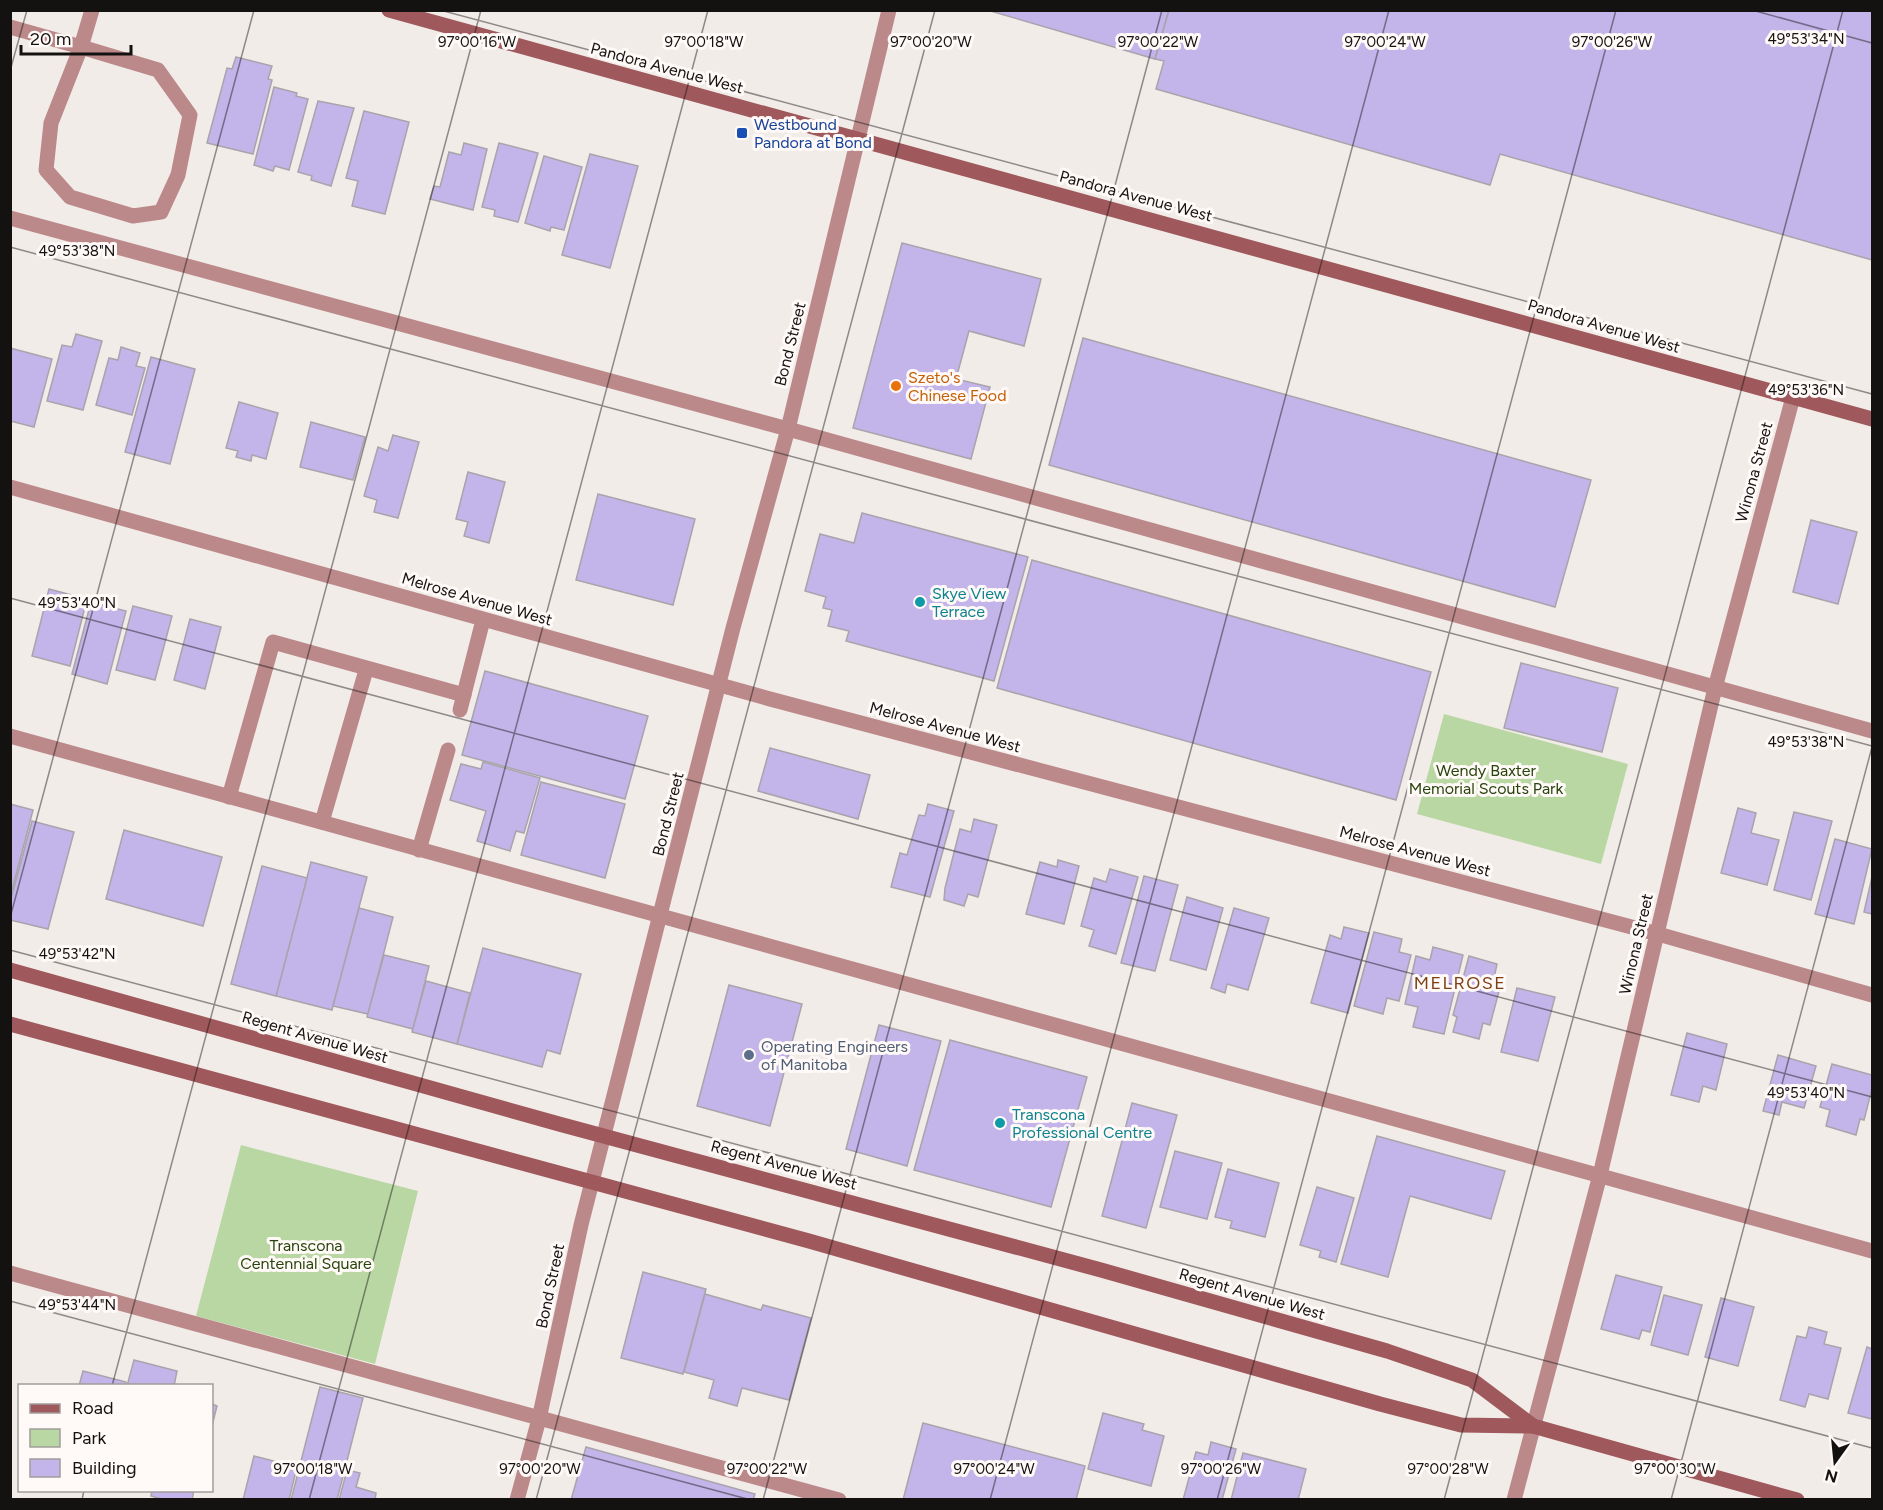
<svg xmlns="http://www.w3.org/2000/svg" width="1883" height="1510" viewBox="0 0 1883 1510" font-family="Figtree,sans-serif">
<style>
.green{fill:#b9d7a3}
.building{fill:#c3b4ea;stroke:#a7a5ab;stroke-width:1.5}
.lines{fill:none;stroke-linecap:round;stroke-linejoin:round}
.lane{stroke:#bc898a;stroke-width:15}
.street{stroke:#bc898a;stroke-width:15}
.secondary{stroke:#9f585b;stroke-width:15}
.ticks{fill:none;stroke:#141211;stroke-width:1.5;stroke-opacity:0.45}
.transit-dot{fill:#1a4fb4;stroke:#fff9f7;stroke-width:2}
.food-dot{fill:#e8710a;stroke:#fff9f7;stroke-width:2}
.culture-dot{fill:#0f9aa8;stroke:#fff9f7;stroke-width:2}
.service-dot{fill:#5c6f8a;stroke:#fff9f7;stroke-width:2}
.labels{text-anchor:middle;dominant-baseline:central;stroke-width:6;stroke-linejoin:round;paint-order:stroke}
.street-label{font-size:16px;fill:#141211;stroke:#fff9f7}
.transit-label{font-size:16px;fill:#164399;stroke:#fff9f7;text-anchor:start}
.food-label{font-size:16px;fill:#c56008;stroke:#fff9f7;text-anchor:start}
.culture-label{font-size:16px;fill:#0d838f;stroke:#fff9f7;text-anchor:start}
.park-label{font-size:16px;fill:#28440d;stroke:#fff9f7}
.service-label{font-size:16px;fill:#4e5e75;stroke:#fff9f7;text-anchor:start}
.neighbourhood-label{font-size:18px;letter-spacing:1.5px;fill:#7c3f13;stroke:#fff9f7}
.ticks-label{font-size:15px;text-anchor:middle;fill:#141211;stroke:#fff9f7;stroke-width:6;stroke-linejoin:round;paint-order:stroke}
</style>
<rect width="100%" height="100%" fill="#f2ece9"/>
<g class="green">
<polygon points="1444,714 1628,764 1601,864 1417,814"/>
<polygon points="241,1145 418,1191 375,1364 196,1316"/>
</g>
<g class="building">
<polygon points="987,10 1169,10 1155,59"/>
<polygon points="1169,10 1872,10 1872,260 1500,154 1490,185 1156,89 1164,61 1155,59"/>
<polygon points="236,57 272,66 268,79 272,80 253,154 207,143 227,68 232,69"/>
<polygon points="274,87 297,93 296,96 308,99 289,170 275,166 273,171 254,165"/>
<polygon points="318,101 354,108 331,186 311,180 312,176 298,172"/>
<polygon points="364,111 409,122 385,214 352,206 358,181 346,178"/>
<polygon points="464,143 487,149 473,210 430,199 434,186 440,187 449,152 461,155"/>
<polygon points="499,143 538,153 518,222 494,216 495,210 482,207"/>
<polygon points="590,154 638,166 610,268 562,255"/>
<polygon points="544,156 582,167 564,230 551,227 550,231 525,223"/>
<polygon points="902,243 1041,279 1024,346 969,331 956,379 990,387 971,459 853,428"/>
<polygon points="76,334 102,341 83,410 47,401 62,345 72,347"/>
<polygon points="1083,338 1591,480 1555,607 1049,465"/>
<polygon points="121,347 140,353 136,366 145,368 132,415 96,405 109,358 118,360"/>
<polygon points="10,348 52,359 34,427 10,421"/>
<polygon points="151,357 195,369 170,464 125,452"/>
<polygon points="239,402 278,413 266,459 252,455 251,461 236,457 238,451 226,448"/>
<polygon points="311,422 365,437 353,480 300,467"/>
<polygon points="393,435 419,442 398,518 374,512 377,500 364,496 378,447 388,451"/>
<polygon points="468,472 505,482 489,543 464,536 468,522 456,519"/>
<polygon points="598,494 695,519 673,605 576,580"/>
<polygon points="862,513 1028,557 994,681 846,641 849,631 828,626 832,610 823,608 826,597 805,591 820,534 854,543"/>
<polygon points="1811,520 1857,532 1838,604 1793,592"/>
<polygon points="1032,560 1431,672 1396,800 997,688"/>
<polygon points="49,589 87,599 70,666 32,656"/>
<polygon points="91,602 126,611 107,684 72,674"/>
<polygon points="133,606 172,616 155,680 116,670"/>
<polygon points="190,619 221,627 205,689 174,680"/>
<polygon points="1521,663 1618,688 1602,752 1504,728"/>
<polygon points="485,671 648,716 625,799 462,755"/>
<polygon points="770,748 870,775 858,819 758,791"/>
<polygon points="483,762 540,778 524,833 516,831 510,851 477,841 486,811 450,800 461,764 481,769"/>
<polygon points="541,782 625,804 605,878 521,855"/>
<polygon points="10,804 33,810 10,898"/>
<polygon points="928,804 954,811 930,897 891,887 900,853 907,855 919,815 925,816"/>
<polygon points="1738,808 1756,813 1751,833 1779,840 1767,885 1721,873"/>
<polygon points="1794,812 1832,821 1811,900 1774,890"/>
<polygon points="974,819 997,825 978,897 968,894 964,906 944,900 945,888 960,829 971,832"/>
<polygon points="32,821 74,832 48,929 10,920 10,902"/>
<polygon points="124,830 222,857 203,926 106,899"/>
<polygon points="1835,839 1872,849 1854,924 1815,914"/>
<polygon points="1058,860 1079,866 1064,924 1026,914 1040,862 1057,867"/>
<polygon points="311,862 367,877 332,1010 276,996"/>
<polygon points="262,866 307,878 276,996 231,984"/>
<polygon points="1110,869 1138,877 1116,954 1089,946 1094,930 1081,926 1094,878 1106,882"/>
<polygon points="1144,876 1178,885 1155,971 1121,963"/>
<polygon points="1872,877 1872,914 1864,912"/>
<polygon points="1187,897 1223,908 1206,970 1170,960"/>
<polygon points="359,908 393,917 368,1014 333,1006"/>
<polygon points="1234,908 1269,918 1248,990 1227,984 1225,993 1211,988"/>
<polygon points="1344,927 1369,933 1348,1013 1311,1003 1330,935 1341,939"/>
<polygon points="1374,932 1402,939 1399,952 1411,955 1399,1001 1387,998 1383,1014 1354,1006"/>
<polygon points="1433,947 1463,955 1444,1034 1413,1027 1418,1007 1405,1004 1416,956 1430,960"/>
<polygon points="483,948 581,974 560,1054 547,1050 542,1067 457,1044"/>
<polygon points="384,955 429,966 413,1029 367,1017"/>
<polygon points="1469,956 1497,964 1494,978 1502,980 1490,1025 1483,1023 1479,1039 1453,1032 1457,1017 1453,1015"/>
<polygon points="426,981 470,993 457,1044 412,1032"/>
<polygon points="729,985 802,1004 770,1126 697,1106"/>
<polygon points="1517,988 1555,997 1538,1061 1501,1052"/>
<polygon points="879,1025 941,1041 907,1166 846,1149"/>
<polygon points="1687,1033 1727,1044 1716,1090 1703,1086 1699,1102 1671,1095"/>
<polygon points="950,1040 1087,1077 1051,1207 914,1170"/>
<polygon points="1778,1055 1816,1066 1804,1108 1782,1102 1779,1115 1763,1111"/>
<polygon points="1832,1064 1872,1075 1872,1089 1864,1120 1860,1119 1856,1135 1826,1126 1830,1110 1820,1107"/>
<polygon points="1132,1103 1177,1115 1146,1228 1102,1216"/>
<polygon points="1377,1136 1505,1171 1491,1219 1410,1196 1388,1277 1341,1264"/>
<polygon points="1175,1151 1222,1163 1207,1219 1160,1207"/>
<polygon points="1228,1169 1279,1183 1265,1237 1230,1228 1232,1221 1215,1217"/>
<polygon points="1317,1187 1354,1198 1336,1262 1319,1257 1321,1251 1300,1245"/>
<polygon points="643,1272 706,1289 683,1374 621,1358"/>
<polygon points="1616,1275 1662,1287 1650,1332 1642,1330 1639,1339 1601,1329"/>
<polygon points="705,1294 761,1310 763,1305 811,1318 789,1400 742,1388 737,1406 709,1398 714,1380 684,1372"/>
<polygon points="1664,1295 1702,1305 1688,1355 1651,1345"/>
<polygon points="1721,1298 1754,1307 1738,1366 1705,1357"/>
<polygon points="1809,1327 1827,1332 1824,1344 1841,1348 1828,1399 1809,1394 1805,1407 1780,1400 1797,1336 1806,1338"/>
<polygon points="1867,1347 1872,1349 1872,1419 1848,1413"/>
<polygon points="134,1360 177,1371 174,1386 127,1386"/>
<polygon points="83,1371 126,1382 125,1386 79,1386"/>
<polygon points="320,1387 363,1398 337,1500 291,1500"/>
<polygon points="212,1404 217,1406 212,1426"/>
<polygon points="1103,1413 1144,1424 1142,1430 1164,1436 1151,1486 1088,1469"/>
<polygon points="923,1423 1085,1466 1076,1500 903,1500"/>
<polygon points="1211,1442 1236,1449 1222,1500 1183,1500 1196,1452 1208,1455"/>
<polygon points="586,1447 755,1494 753,1500 571,1500"/>
<polygon points="1243,1453 1306,1469 1298,1500 1231,1500"/>
<polygon points="254,1456 297,1467 289,1500 243,1500"/>
<polygon points="347,1470 360,1473 356,1487 376,1493 375,1500 339,1500"/>
<polygon points="152,1490 194,1490 192,1500 165,1500 151,1496"/>
</g>
<g class="lines">
<g class="lane">
<polyline points="10,27 81,47 92,10"/>
<polygon points="81,47 158,70 190,115 178,175 161,212 133,216 70,197 46,170 51,123"/>
<polyline points="10,218 788,429 1872,731"/>
<polyline points="460,710 483,620"/>
<polyline points="10,736 1872,1251"/>
<polyline points="229,797 273,642 464,695"/>
<polyline points="322,822 366,670"/>
<polyline points="419,850 448,750"/>
<polyline points="10,1273 839,1500"/>
</g>
<g class="street">
<polyline points="10,487 770,699 1658,934 1872,995"/>
<polyline points="517,1500 539,1419 581,1225 733,628 788,429 889,10"/>
<polyline points="1514,1500 1600,1175 1715,688 1793,397"/>
</g>
<g class="secondary">
<polyline points="389,10 1872,419"/>
<polyline points="10,970 559,1124 1101,1270 1387,1351 1472,1380 1533,1426"/>
<polyline points="10,1024 809,1241 1380,1404 1461,1425 1533,1426 1797,1500"/>
</g>
</g>
<path class="ticks" d="M 440,10 L 1872,394M 1752,10 L 1872,43M 10,71 L 27,10M 10,247 L 1872,746M 10,598 L 1872,1097M 10,918 L 254,10M 10,950 L 1872,1448M 10,1301 L 751,1500M 112,1386 L 481,10M 82,1500 L 84,1490M 309,1500 L 708,10M 536,1500 L 935,10M 763,1500 L 1162,10M 990,1500 L 1389,10M 1217,1500 L 1616,10M 1444,1500 L 1843,10M 1671,1500 L 1872,747"/>
<rect class="transit-dot" x="736" y="127" width="12" height="12" rx="3"/>
<circle class="food-dot" cx="896" cy="386" r="6"/>
<g class="culture-dot">
<circle cx="920" cy="602" r="6"/>
<circle cx="1000" cy="1123" r="6"/>
</g>
<circle class="service-dot" cx="749" cy="1055" r="6"/>
<g class="labels">
<g class="street-label">
<text transform="translate(667 68) rotate(15)">Pandora Avenue West</text>
<text transform="translate(1136 196) rotate(15)">Pandora Avenue West</text>
<text transform="translate(1604 326) rotate(16)">Pandora Avenue West</text>
<text transform="translate(790 344) rotate(-76)">Bond Street</text>
<text transform="translate(1754 472) rotate(-75)">Winona Street</text>
<text transform="translate(477 599) rotate(16)">Melrose Avenue West</text>
<text transform="translate(945 727) rotate(15)">Melrose Avenue West</text>
<text transform="translate(668 814) rotate(-76)">Bond Street</text>
<text transform="translate(1415 851) rotate(15)">Melrose Avenue West</text>
<text transform="translate(1636 944) rotate(-77)">Winona Street</text>
<text transform="translate(315 1037) rotate(16)">Regent Avenue West</text>
<text transform="translate(784 1165) rotate(15)">Regent Avenue West</text>
<text transform="translate(550 1286) rotate(-78)">Bond Street</text>
<text transform="translate(1252 1294) rotate(16)">Regent Avenue West</text>
</g>
<g class="transit-label">
<text x="754" y="124">Westbound<tspan x="754" dy="18">Pandora at Bond</tspan></text>
</g>
<g class="food-label">
<text x="908" y="377">Szeto's<tspan x="908" dy="18">Chinese Food</tspan></text>
</g>
<g class="culture-label">
<text x="932" y="593">Skye View<tspan x="932" dy="18">Terrace</tspan></text>
<text x="1012" y="1114">Transcona<tspan x="1012" dy="18">Professional Centre</tspan></text>
</g>
<g class="park-label">
<text x="1486" y="770">Wendy Baxter<tspan x="1486" dy="18">Memorial Scouts Park</tspan></text>
<text x="306" y="1245">Transcona<tspan x="306" dy="18">Centennial Square</tspan></text>
</g>
<g class="service-label">
<text x="761" y="1046">Operating Engineers<tspan x="761" dy="18">of Manitoba</tspan></text>
</g>
<g class="neighbourhood-label">
<text x="1460" y="983">MELROSE</text>
</g>
</g>
<g class="ticks-label">
<text x="1806" y="44">49°53'34"N</text>
<text x="477" y="47">97°00'16"W</text>
<text x="704" y="47">97°00'18"W</text>
<text x="931" y="47">97°00'20"W</text>
<text x="1158" y="47">97°00'22"W</text>
<text x="1385" y="47">97°00'24"W</text>
<text x="1612" y="47">97°00'26"W</text>
<text x="77" y="256">49°53'38"N</text>
<text x="1806" y="395">49°53'36"N</text>
<text x="77" y="608">49°53'40"N</text>
<text x="1806" y="747">49°53'38"N</text>
<text x="77" y="959">49°53'42"N</text>
<text x="1806" y="1098">49°53'40"N</text>
<text x="77" y="1310">49°53'44"N</text>
<text x="313" y="1474">97°00'18"W</text>
<text x="540" y="1474">97°00'20"W</text>
<text x="767" y="1474">97°00'22"W</text>
<text x="994" y="1474">97°00'24"W</text>
<text x="1221" y="1474">97°00'26"W</text>
<text x="1448" y="1474">97°00'28"W</text>
<text x="1675" y="1474">97°00'30"W</text>
</g>
<rect width="1883" height="1510" fill="none" stroke="#141211" stroke-width="24"/>
<rect x="18" y="1384" width="195" height="108" fill="#fff9f7" stroke="#a19d9b" stroke-width="1.5"/>
<rect x="30" y="1404" width="30" height="9" fill="#9f585b" stroke="#a19d9b" stroke-width="1.5"/>
<text x="72" y="1414" font-size="18" fill="#141211">Road</text>
<rect x="30" y="1429" width="30" height="18" fill="#b9d7a3" stroke="#a19d9b" stroke-width="1.5"/>
<text x="72" y="1444" font-size="18" fill="#141211">Park</text>
<rect x="30" y="1459" width="30" height="18" fill="#c3b4ea" stroke="#a19d9b" stroke-width="1.5"/>
<text x="72" y="1474" font-size="18" fill="#141211">Building</text>
<g transform="translate(1835 1462) rotate(195)" stroke="#fff9f7" stroke-width="4.5" paint-order="stroke">
<path d="M0-4.5L10 22L0 15L-10 22Z" fill="#141211"/>
<text y="-9" font-size="16" font-weight="bold" text-anchor="middle" fill="#141211">N</text>
</g>
<path d="M21 45v9h110v-9" fill="none" stroke="#141211" stroke-width="3"/>
<text x="30" y="45" font-size="18" fill="#141211" stroke="#fff9f7" stroke-width="4.5" paint-order="stroke">20 m</text>
</svg>
